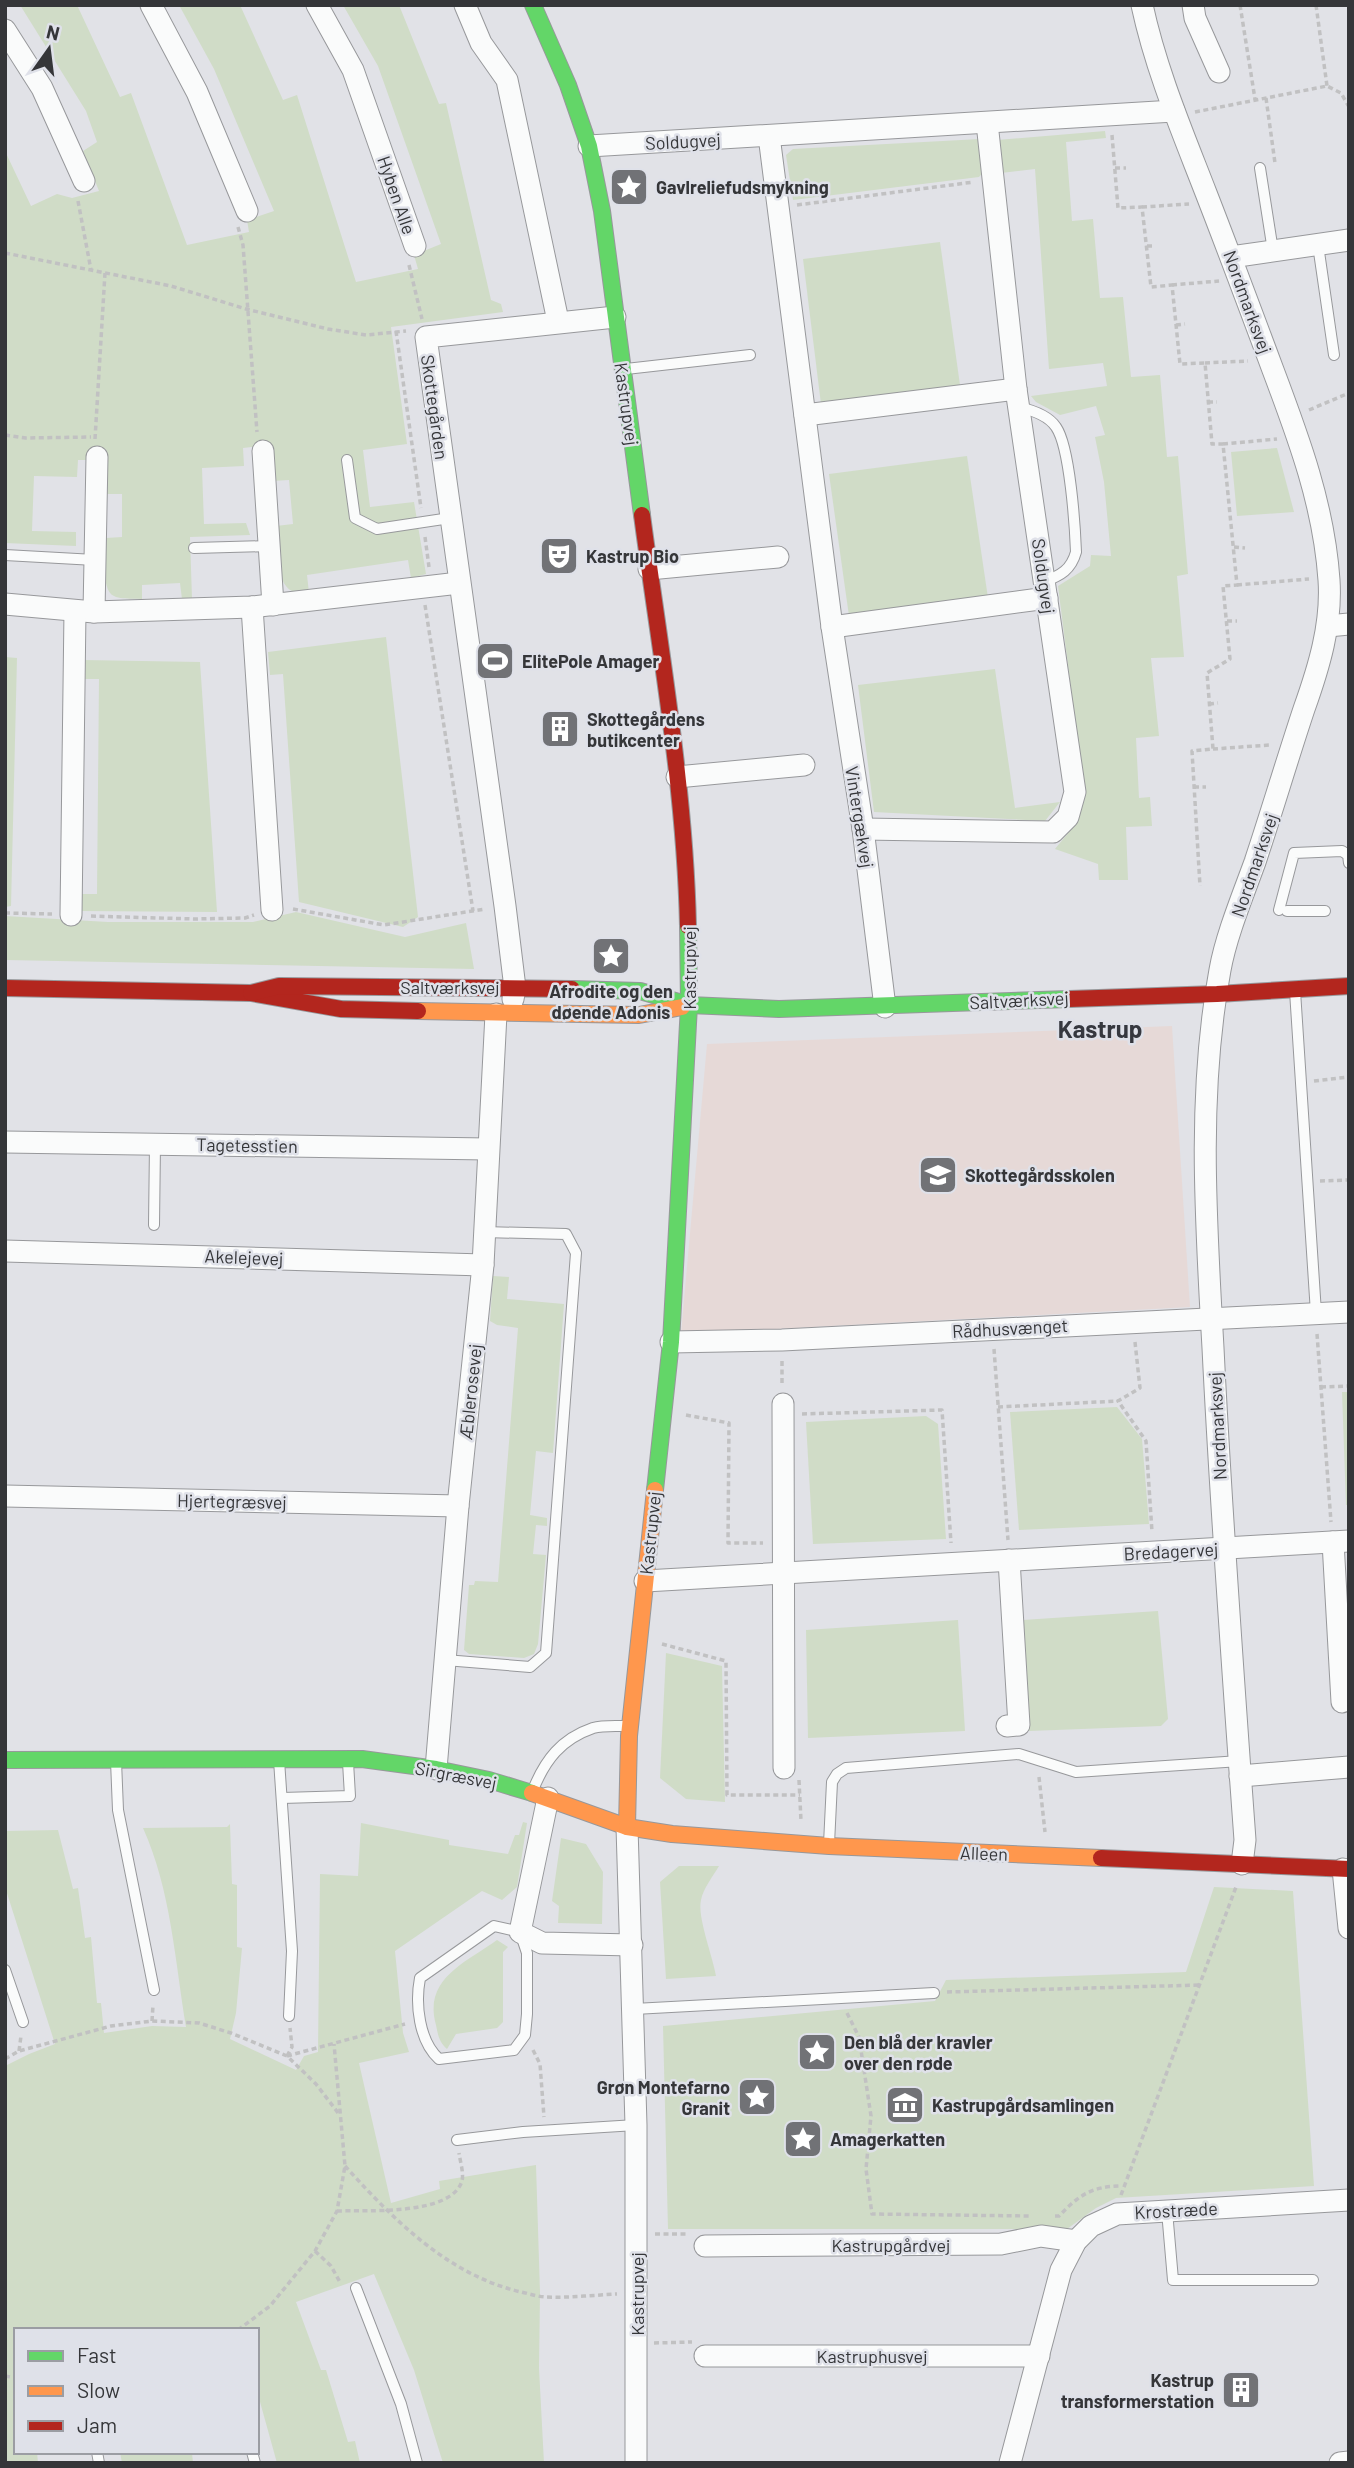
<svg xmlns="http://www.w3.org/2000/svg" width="1354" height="2468" viewBox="0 0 1354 2468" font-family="Barlow,sans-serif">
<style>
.education{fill:#e6d9d7}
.green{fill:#d0dcc7}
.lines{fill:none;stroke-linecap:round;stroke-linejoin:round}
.lane-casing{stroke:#97989b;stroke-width:12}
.street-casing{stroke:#97989b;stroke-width:23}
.fast-casing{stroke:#97989b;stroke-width:18}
.slow-casing{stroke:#97989b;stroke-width:18}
.jam-casing{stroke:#97989b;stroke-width:18}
.path{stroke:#c1c1c2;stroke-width:3.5;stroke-dasharray:5 3.5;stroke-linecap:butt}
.lane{stroke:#fafbfb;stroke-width:10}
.street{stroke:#fafbfb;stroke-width:21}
.fast{stroke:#63d668;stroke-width:16}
.slow{stroke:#ff974d;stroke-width:16}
.jam{stroke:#b3261e;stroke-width:16}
.labels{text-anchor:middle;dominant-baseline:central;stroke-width:5;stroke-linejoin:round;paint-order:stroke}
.street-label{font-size:18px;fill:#353639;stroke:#dfe1e9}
.poi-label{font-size:18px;font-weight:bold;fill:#353639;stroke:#dfe1e9;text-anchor:start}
.district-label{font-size:24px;font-weight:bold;fill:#36383f;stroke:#dfe1e9}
</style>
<rect width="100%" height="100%" fill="#e1e2e7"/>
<polygon class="education" points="1172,1026 1190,1307 681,1334 707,1044"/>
<g class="green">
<path d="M 20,5 L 77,5 L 120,97 L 131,93 L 187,245 L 249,232 L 247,220 L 274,211 L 214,69 L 179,5 L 240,5 L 283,100 L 297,95 L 356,282 L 418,269 L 414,255 L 441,244 L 378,66 L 343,5 L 399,5 L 439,104 L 446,103 L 491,300 L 501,304 L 503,312 L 391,327 L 407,444 L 363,450 L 370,507 L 414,502 L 426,574 L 411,578 L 408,560 L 307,575 L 309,593 C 304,593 296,593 292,591 C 275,583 277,542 276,526 L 293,524 L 289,480 L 272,481 L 269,445 L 243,448 L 244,466 L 202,468 L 204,524 L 246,523 L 250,535 L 190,537 L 192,599 L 182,599 L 180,583 L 142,585 L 142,599 C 133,598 122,600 114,596 C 100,590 106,552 106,538 L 122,537 L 122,494 L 106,494 L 106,449 L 89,449 L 89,460 L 78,460 L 77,477 L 34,476 L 32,531 L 76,532 L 76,546 L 5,543 L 5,151 L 31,206 L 57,194 L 72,198 L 99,191 L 83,151 L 97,142 L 86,111 Z"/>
<path d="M 1105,131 L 1106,138 L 1066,142 L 1072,221 L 1093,219 L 1100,298 L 1123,297 L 1131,377 L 1160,375 L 1167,457 L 1178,456 L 1188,574 L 1177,576 L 1184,657 L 1151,658 L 1159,736 L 1136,738 L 1139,798 L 1150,797 L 1152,826 L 1126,827 L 1128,880 L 1099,880 L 1098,864 L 1055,849 C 1072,828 1082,820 1084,792 L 1058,586 L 1090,566 L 1091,555 L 1111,556 L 1104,482 L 1095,437 L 1105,435 L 1096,406 L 1060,415 L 1036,402 L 1031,396 L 1107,386 L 1103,363 L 1049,369 L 1035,169 L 1001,173 L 997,140 Z"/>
<polygon points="980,139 984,171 979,177 793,200 786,155 793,149"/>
<polygon points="940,242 960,385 821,404 803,259"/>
<polygon points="1277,448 1294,512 1237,516 1231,452"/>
<polygon points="967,456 988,598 849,616 829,474"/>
<polygon points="386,637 418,917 403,927 299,902 283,674 270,675 268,652"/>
<polygon points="5,657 17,658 11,906 5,907"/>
<polygon points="83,660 200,662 217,912 80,911 80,894 97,894 99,679 83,679"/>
<polygon points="995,669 1015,808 1060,802 1045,821 874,812 858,685"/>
<polygon points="296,912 405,937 466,923 474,969 5,960 5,916 108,922 253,922"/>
<polygon points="493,1276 509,1277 507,1299 564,1304 553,1453 536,1451 530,1515 547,1518 547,1526 536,1525 533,1554 546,1555 538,1644 534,1654 524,1658 469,1654 464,1650 469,1585 474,1585 475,1581 498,1582 518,1328 497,1325 490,1321"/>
<polygon points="1342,1392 1349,1392 1349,1505 1346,1505"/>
<polygon points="1117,1407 1142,1439 1149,1524 1019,1530 1010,1412"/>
<polygon points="926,1416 938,1424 946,1539 813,1544 806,1422"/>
<polygon points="1158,1611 1168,1719 1161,1726 1029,1731 1023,1620"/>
<polygon points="958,1620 965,1731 808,1738 806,1630"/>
<polygon points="666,1653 722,1666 725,1802 686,1799 660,1778"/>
<path d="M 523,1822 L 527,1823 L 517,1887 L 502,1900 L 482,1891 L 395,1951 L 403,2033 L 409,2052 L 359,2063 L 391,2203 L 440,2189 L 439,2181 L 536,2165 L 540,2292 L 539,2368 L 544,2463 L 443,2463 L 414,2370 L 374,2274 L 296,2302 L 321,2370 L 326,2370 L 348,2442 L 355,2441 L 360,2463 L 277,2463 L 257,2391 L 257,2330 L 16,2330 L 16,2452 L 37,2452 L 38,2463 L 5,2463 L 5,2066 L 29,2054 L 55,2044 L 5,1887 L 5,1831 L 58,1830 L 73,1889 L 78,1888 L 85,1938 L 91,1937 L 97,2003 L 101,2003 L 104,2033 L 152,2026 L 186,2027 C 175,1961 171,1890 143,1828 L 227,1827 L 230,1824 L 232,1884 L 237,1885 L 237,1947 L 242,1948 L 236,2013 L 230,2039 L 296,2070 L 304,2056 L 318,2052 L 320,1874 L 358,1876 L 361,1823 L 449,1840 L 449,1845 L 508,1854 L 515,1835 L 519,1835 Z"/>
<polygon points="561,1838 586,1844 603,1872 602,1924 558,1923 559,1906 552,1901"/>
<path d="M 679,1866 L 719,1866 C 713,1876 703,1889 701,1900 C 697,1917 713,1957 716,1976 L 666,1979 L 660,1882 Z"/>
<polygon points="1214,1887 1293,1891 1314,2186 1116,2198 1096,2208 1067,2229 668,2229 663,2026 935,2001 946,1980 1186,1972"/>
<path d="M 497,1940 L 508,1947 L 503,1952 L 503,2022 L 497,2028 L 456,2034 L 447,2049 C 439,2042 438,2035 436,2025 C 423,1979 465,1963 497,1940 Z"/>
<polygon points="120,2452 186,2452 192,2453 193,2463 122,2463"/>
</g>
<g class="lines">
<g class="lane-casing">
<g id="lane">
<polyline points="1260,168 1273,251"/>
<polyline points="1318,245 1334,355"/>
<polyline points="626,369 750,355"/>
<path d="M 1018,407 C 1032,410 1048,415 1056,427 C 1070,447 1075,526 1076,552 C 1071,570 1061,575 1044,582"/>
<polyline points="347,460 355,518 377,529 450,518"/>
<polyline points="194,548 269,546"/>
<polyline points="5,555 95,560"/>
<polyline points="1279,910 1294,853 1342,851 1348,855 1349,863"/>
<polyline points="1287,911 1325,911"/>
<polyline points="1295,991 1316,1313"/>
<polyline points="154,1225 155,1144"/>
<polyline points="445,1660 530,1667 546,1653 576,1253 566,1234 484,1232"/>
<polyline points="279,1760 292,1951 289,2016"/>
<polyline points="116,1761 118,1810 154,1990"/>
<path d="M 533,1790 C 545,1760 561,1739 593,1728 C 603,1725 616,1726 626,1726"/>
<polyline points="282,1798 350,1796 348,1762"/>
<polyline points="829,1844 832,1782 837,1774 846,1768 1019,1754 1076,1772 1240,1761"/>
<path d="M 494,1926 L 520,1932 L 527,1953 L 527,2014 L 525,2035 L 514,2050 L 439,2059 C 419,2041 415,2004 420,1978 Z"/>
<polyline points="5,1970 23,2022"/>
<polyline points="634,2009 934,1993"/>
<polyline points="457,2140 523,2132 636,2125"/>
<polyline points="1167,2211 1173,2280 1313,2280"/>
<polyline points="356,2288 401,2404 417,2463"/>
<polyline points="97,2452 99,2463"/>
<polyline points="252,2452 255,2463"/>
</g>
</g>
<g class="street-casing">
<g id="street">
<polyline points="151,5 197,92 247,211"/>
<polyline points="317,5 353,70 415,246"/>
<polyline points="465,5 481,43 507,80 558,321"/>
<path d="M 1142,5 C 1156,70 1182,131 1206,193 C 1229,252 1251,311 1273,370 C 1299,439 1324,506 1329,580 C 1332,624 1319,667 1304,709 C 1287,760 1272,811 1255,862 C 1243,895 1226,936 1220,970 C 1197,1094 1206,1223 1213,1348 C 1221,1512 1233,1676 1245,1840 L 1242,1864"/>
<polyline points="1193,5 1195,18 1219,72"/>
<polyline points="5,30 42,88 84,181"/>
<polyline points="769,136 832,627 863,829 885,1007"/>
<polyline points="589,146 1174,111"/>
<polyline points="1231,257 1349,240"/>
<polyline points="805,415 1016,389"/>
<polyline points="263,451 273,605"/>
<polyline points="649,569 778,557"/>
<polyline points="5,604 94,612 252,607 459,583"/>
<polyline points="252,607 272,910"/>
<polyline points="94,612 97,457"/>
<polyline points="1328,626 1349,624"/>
<polyline points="832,627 1047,598"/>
<polyline points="677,777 804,765"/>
<polyline points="863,829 1053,832 1068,817 1075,792 1016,389 987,123"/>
<polyline points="71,915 75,611"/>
<polyline points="513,999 515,988 505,906 426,337 615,317"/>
<polyline points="5,1142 488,1149"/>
<polyline points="5,1251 483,1265"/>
<polyline points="671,1342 782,1340 1349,1312"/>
<polyline points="783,1404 784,1768"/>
<polyline points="5,1496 458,1506"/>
<polyline points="1333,1542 1342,1702"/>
<polyline points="645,1581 1349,1541"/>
<polyline points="1007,1726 1019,1725 1009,1560"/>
<polyline points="436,1769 458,1506 483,1265 496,1014"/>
<polyline points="1240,1776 1349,1767"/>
<polyline points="548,1798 520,1932 542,1943 632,1945"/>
<polyline points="627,1827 636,2125 636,2463"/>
<polyline points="1343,1869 1349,1928"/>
<polyline points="705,2246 1001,2244 1041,2236 1076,2241"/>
<polyline points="705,2356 1039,2356"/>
<polyline points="1010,2463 1061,2270 1076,2241 1091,2226 1117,2214 1349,2200"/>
<polyline points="1340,2463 1349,2462"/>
</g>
</g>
<g class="fast-casing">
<g id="fast">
<polyline points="533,5 568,85 589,146 602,211 642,515"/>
<polyline points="572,989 640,991 689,1005 779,1009 1069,999"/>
<polyline points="655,1490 671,1342 689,1005 688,926"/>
<polyline points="5,1760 362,1759 436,1769 489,1780 532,1793"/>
</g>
</g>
<g class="slow-casing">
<g id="slow">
<polyline points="418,1011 639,1015 682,1007"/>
<polyline points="532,1793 627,1827 672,1834 829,1846 1101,1858"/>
<polyline points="627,1827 629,1736 655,1490"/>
</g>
</g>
<g class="jam-casing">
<g id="jam">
<path d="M 642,515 C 660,651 685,788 688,926"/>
<polyline points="5,988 251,993 341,1009 418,1011"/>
<polyline points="251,993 279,986 572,989"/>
<polyline points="1069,999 1217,994 1349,986"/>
<polyline points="1101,1858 1349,1869"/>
</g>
</g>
<g class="path">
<polyline points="1240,5 1255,99"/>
<polyline points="1316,5 1327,86"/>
<polyline points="1266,98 1275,163"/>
<polyline points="1195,112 1327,86 1341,93 1349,107"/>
<polyline points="1112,135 1118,208 1142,207 1151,287 1172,285 1180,364 1205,363 1212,444 1223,444 1237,585 1223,586 1230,659 1207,673 1213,749 1192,751 1200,886"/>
<polyline points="1115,168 1126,168"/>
<polyline points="78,201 91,270"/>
<polyline points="797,205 974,182"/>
<polyline points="1142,207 1189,204"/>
<polyline points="238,227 243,245 257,432"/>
<polyline points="1147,246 1154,246"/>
<polyline points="5,253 171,286 246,309 328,329 366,335 406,331"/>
<polyline points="409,265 422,319"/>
<polyline points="1172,285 1219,281"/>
<polyline points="1176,325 1185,324"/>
<polyline points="396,331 421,508"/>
<polyline points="1205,363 1248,361"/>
<polyline points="1208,402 1217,402"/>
<polyline points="1309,410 1349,393"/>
<polyline points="5,435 26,438 91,437"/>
<polyline points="95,439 105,273"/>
<polyline points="1223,444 1277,439"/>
<polyline points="425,537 429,567"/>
<polyline points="1234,547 1245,548"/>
<polyline points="1237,585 1309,579"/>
<polyline points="425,605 473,911"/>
<polyline points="1227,621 1237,621"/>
<polyline points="1209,704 1218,703"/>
<polyline points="1213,749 1270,745"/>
<polyline points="1194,787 1206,787"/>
<polyline points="293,909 384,925 485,909"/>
<polyline points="5,913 52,914"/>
<polyline points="91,916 194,919 245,918 254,915"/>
<polyline points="1314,1081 1349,1077"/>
<polyline points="1320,1181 1349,1180"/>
<polyline points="1317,1334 1331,1522"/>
<polyline points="1135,1342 1140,1388 1118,1401 1146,1441 1152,1532"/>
<polyline points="994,1349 1008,1540"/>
<polyline points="782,1361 782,1385"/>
<polyline points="1321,1387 1349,1386"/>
<polyline points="998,1407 1118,1401"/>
<polyline points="802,1414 942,1410 951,1543"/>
<polyline points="686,1415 729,1423 728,1543 763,1543"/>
<polyline points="662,1644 726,1661 727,1795 800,1795"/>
<polyline points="1039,1777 1045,1832"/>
<polyline points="799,1780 801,1821"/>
<polyline points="947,1992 1200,1985"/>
<polyline points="847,2013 859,2037 871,2116 866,2169 872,2214 1030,2216"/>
<polyline points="152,2021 153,2005"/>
<polyline points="533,2050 540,2064 544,2117"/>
<polyline points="19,2051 21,2036"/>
<polyline points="287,2056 405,2024"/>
<polyline points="287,2056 292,2047 290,2028"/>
<polyline points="5,2059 19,2051 111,2026 152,2021 199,2023 231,2033 287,2056 316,2084 339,2114"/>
<path d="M 345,2166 C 394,2220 448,2275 521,2292 C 530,2294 539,2297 547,2297 C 570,2298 594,2295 617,2294"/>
<polyline points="1121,2195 1236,1887"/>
<path d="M 337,2211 C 367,2210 451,2216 462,2181 C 464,2173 460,2161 459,2153"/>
<path d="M 1055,2216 L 1059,2216 C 1079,2195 1092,2186 1122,2186"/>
<polyline points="655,2234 689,2234"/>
<polyline points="315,2251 331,2266 341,2284"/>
<polyline points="238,2330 270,2306 315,2251 337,2211 345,2166 334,2044"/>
<polyline points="654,2343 692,2342"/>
<polyline points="5,2376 16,2378"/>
</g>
<use href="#lane" class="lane"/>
<use href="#street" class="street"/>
<use href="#fast" class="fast"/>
<use href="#slow" class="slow"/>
<use href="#jam" class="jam"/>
</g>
<defs>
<g id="sight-square" transform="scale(2.0125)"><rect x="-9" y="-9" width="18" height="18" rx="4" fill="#717276" stroke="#dfe1e9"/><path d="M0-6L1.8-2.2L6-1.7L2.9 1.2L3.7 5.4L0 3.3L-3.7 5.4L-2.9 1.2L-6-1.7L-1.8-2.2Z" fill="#fff"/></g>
<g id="theatre-square" transform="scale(2.0125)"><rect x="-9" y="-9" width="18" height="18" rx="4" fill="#717276" stroke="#dfe1e9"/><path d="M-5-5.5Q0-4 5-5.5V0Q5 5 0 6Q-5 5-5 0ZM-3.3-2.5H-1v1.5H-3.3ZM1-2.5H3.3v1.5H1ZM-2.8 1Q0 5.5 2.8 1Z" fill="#fff"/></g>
<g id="stadium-square" transform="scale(2.0125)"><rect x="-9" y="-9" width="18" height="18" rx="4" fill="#717276" stroke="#dfe1e9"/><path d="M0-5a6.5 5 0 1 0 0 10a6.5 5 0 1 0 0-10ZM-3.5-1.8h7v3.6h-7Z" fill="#fff"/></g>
<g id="building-square" transform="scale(2.0125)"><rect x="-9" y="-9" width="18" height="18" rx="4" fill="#717276" stroke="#dfe1e9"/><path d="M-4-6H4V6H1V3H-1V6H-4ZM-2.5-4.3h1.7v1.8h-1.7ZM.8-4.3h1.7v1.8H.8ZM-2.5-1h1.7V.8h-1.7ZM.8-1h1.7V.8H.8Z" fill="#fff"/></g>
<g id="school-square" transform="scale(2.0125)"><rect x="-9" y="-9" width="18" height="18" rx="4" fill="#717276" stroke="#dfe1e9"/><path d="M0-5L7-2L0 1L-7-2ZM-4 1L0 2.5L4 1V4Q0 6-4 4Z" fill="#fff"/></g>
<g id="museum-square" transform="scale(2.0125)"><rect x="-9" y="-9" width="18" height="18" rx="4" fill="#717276" stroke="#dfe1e9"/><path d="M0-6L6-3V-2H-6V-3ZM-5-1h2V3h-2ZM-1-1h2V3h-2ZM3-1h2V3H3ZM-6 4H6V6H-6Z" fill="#fff"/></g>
</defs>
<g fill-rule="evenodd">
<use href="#sight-square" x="629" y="187"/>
<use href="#theatre-square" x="559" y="556"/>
<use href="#stadium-square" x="495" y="661"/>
<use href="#building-square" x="560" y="729"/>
<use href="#sight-square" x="611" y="956"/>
<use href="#school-square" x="938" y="1175"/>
<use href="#sight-square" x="817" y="2052"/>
<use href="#sight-square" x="757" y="2097"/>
<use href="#museum-square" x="905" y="2105"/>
<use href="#sight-square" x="803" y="2139"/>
<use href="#building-square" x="1241" y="2390"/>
</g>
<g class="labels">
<g class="street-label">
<text transform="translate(683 141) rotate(-3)">Soldugvej</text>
<text transform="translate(397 195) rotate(71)">Hyben Alle</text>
<text transform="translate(1248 302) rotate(70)">Nordmarksvej</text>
<text transform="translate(627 404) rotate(82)">Kastrupvej</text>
<text transform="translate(435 407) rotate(82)">Skottegården</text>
<text transform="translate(1044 576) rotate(82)">Soldugvej</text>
<text transform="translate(860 817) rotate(81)">Vintergækvej</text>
<text transform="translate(1254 865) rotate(-71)">Nordmarksvej</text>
<text transform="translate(689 968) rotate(-90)">Kastrupvej</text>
<text x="450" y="987">Saltværksvej</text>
<text transform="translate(1019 1000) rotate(-3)">Saltværksvej</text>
<text transform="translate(247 1145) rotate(1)">Tagetesstien</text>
<text transform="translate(244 1257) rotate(2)">Akelejevej</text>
<text transform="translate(1010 1328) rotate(-3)">Rådhusvænget</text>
<text transform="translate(470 1392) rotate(-84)">Æblerosevej</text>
<text transform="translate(1217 1426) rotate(-93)">Nordmarksvej</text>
<text transform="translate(232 1501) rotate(1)">Hjertegræsvej</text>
<text transform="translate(650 1533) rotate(-84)">Kastrupvej</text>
<text transform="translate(1171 1551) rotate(-3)">Bredagervej</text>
<text transform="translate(456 1775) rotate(11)">Sirgræsvej</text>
<text transform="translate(984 1853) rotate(2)">Alleen</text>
<text transform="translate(1176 2210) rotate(-3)">Krostræde</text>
<text x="891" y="2245">Kastrupgårdvej</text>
<text transform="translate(637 2294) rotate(-90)">Kastrupvej</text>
<text x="872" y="2356">Kastruphusvej</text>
</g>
<g class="poi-label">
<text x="656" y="187">Gavlreliefudsmykning</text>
<text x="586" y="556">Kastrup Bio</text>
<text x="522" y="661">ElitePole Amager</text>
<text x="587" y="719">Skottegårdens<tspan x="587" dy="21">butikcenter</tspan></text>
<text x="611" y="991" text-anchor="middle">Afrodite og den<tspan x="611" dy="21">døende Adonis</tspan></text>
<text x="965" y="1175">Skottegårdsskolen</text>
<text x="844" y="2042">Den blå der kravler<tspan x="844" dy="21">over den røde</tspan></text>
<text x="730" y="2087" text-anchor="end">Grøn Montefarno<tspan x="730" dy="21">Granit</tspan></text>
<text x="932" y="2105">Kastrupgårdsamlingen</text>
<text x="830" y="2139">Amagerkatten</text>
<text x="1214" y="2380" text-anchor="end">Kastrup<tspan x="1214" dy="21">transformerstation</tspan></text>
</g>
<g class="district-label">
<text x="1100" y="1028">Kastrup</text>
</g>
</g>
<rect width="1354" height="2468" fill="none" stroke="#353639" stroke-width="14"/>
<rect x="14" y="2328" width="245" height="126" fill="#dfe1e9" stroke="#9b9da3" stroke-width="2"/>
<rect x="28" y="2351" width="35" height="10" fill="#63d668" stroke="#9b9da3" stroke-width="2"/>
<text x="77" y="2363" font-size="21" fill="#353639">Fast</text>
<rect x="28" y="2386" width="35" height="10" fill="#ff974d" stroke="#9b9da3" stroke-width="2"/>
<text x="77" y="2398" font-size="21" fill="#353639">Slow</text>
<rect x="28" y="2421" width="35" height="10" fill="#b3261e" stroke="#9b9da3" stroke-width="2"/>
<text x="77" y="2433" font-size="21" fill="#353639">Jam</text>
<g transform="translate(49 49) rotate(14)" stroke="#dfe1e9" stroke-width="5" paint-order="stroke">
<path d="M0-5L12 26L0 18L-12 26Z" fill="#353639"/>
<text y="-10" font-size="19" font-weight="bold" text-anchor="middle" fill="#353639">N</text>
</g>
</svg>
